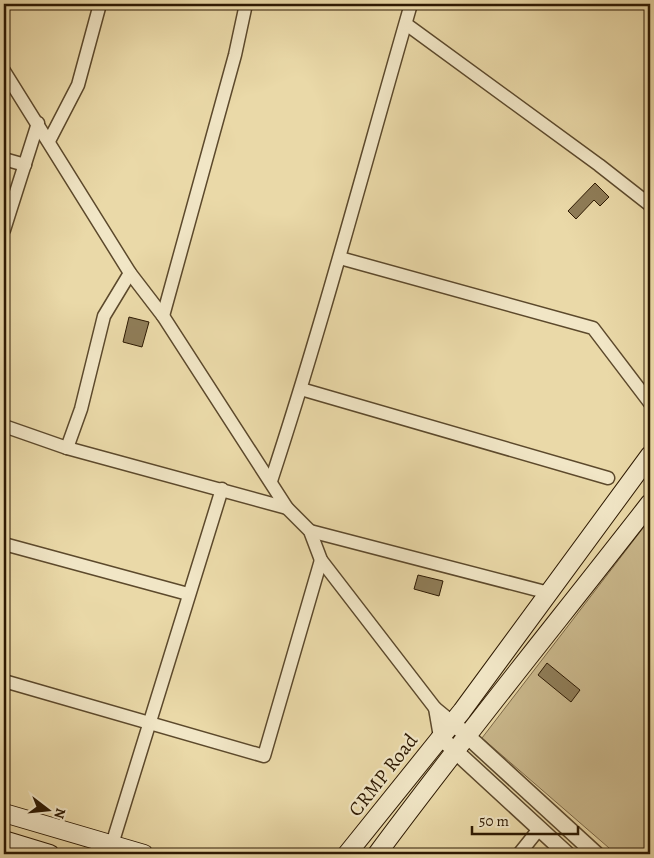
<svg xmlns="http://www.w3.org/2000/svg" width="654" height="858" viewBox="0 0 654 858" font-family="Alegreya,serif">
<style>
.green{fill:#cab88c;stroke:#7c6847}
.building{fill:#8f7d58;stroke:#2d1902}
.lines{fill:none;stroke-linecap:round;stroke-linejoin:round}
.minor-casing{stroke:#5c492c;stroke-width:15}
.tertiary-casing{stroke:#5c492c;stroke-width:18}
.secondary-casing{stroke:#2d1902;stroke-width:20}
.minor{stroke:#f1e6c6;stroke-width:12}
.tertiary{stroke:#f1e6c6;stroke-width:15}
.secondary{stroke:#f1e6c6;stroke-width:18}
.labels{text-anchor:middle;dominant-baseline:central;stroke-width:4.5;stroke-linejoin:round;paint-order:stroke}
.street-label{font-size:20px;fill:#2d1902;stroke:#f1e6c6}
</style>
<rect width="100%" height="100%" fill="#ead9a8"/>
<filter id="stains"><feTurbulence type="fractalNoise" baseFrequency=".004" numOctaves="4"/><feColorMatrix values="0 0 0 0 .2 0 0 0 0 .09 0 0 0 0 .02 0 0 0 .5 -.17"/></filter>
<radialGradient id="worn" r=".72"><stop offset=".6" stop-color="#630" stop-opacity="0"/><stop offset="1" stop-color="#630" stop-opacity=".3"/></radialGradient>
<polygon class="green" points="650,519 650,854 616,854 482,738"/>
<g class="building">
<polygon points="595,183 609,197 600,206 594,200 576,219 568,211"/>
<polygon points="129,317 149,322 142,347 123,342"/>
<polygon points="418,575 443,581 439,596 414,589"/>
<polygon points="547,663 580,690 571,702 538,675"/>
</g>
<g class="lines">
<g class="minor-casing">
<g id="minor">
<polyline points="406,24 599,165 650,205"/>
<polyline points="4,71 130,273 163,316 287,508 310,531 321,560 435,708"/>
<polyline points="49,141 78,85 100,4"/>
<polyline points="4,159 25,165"/>
<polyline points="4,230 38,123"/>
<polyline points="340,258 593,328 650,403"/>
<polyline points="163,316 235,55 246,4"/>
<polyline points="301,389 608,478"/>
<polyline points="4,426 67,448 287,508"/>
<polyline points="67,448 81,409 104,316 130,273"/>
<path d="M 271,481 C 323,323 365,163 411,4"/>
<polyline points="310,531 549,593"/>
<polyline points="4,544 188,594"/>
<polyline points="4,681 264,756 321,560"/>
<polyline points="440,737 435,708 452,722"/>
<polyline points="109,854 222,489"/>
<polyline points="519,854 539,829"/>
</g>
</g>
<g class="tertiary-casing">
<g id="tertiary">
<polyline points="452,722 596,854"/>
<polyline points="440,737 567,854"/>
</g>
</g>
<g class="secondary-casing">
<g id="secondary">
<polyline points="4,813 144,854"/>
<polyline points="4,840 50,854"/>
<polyline points="347,854 462,711 650,455"/>
<path d="M 377,854 C 465,735 559,620 650,503"/>
</g>
</g>
<use href="#minor" class="minor"/>
<use href="#tertiary" class="tertiary"/>
<use href="#secondary" class="secondary"/>
</g>
<g class="labels">
<g class="street-label">
<text transform="translate(383 775) rotate(-52)">CRMP Road</text>
</g>
</g>
<rect width="654" height="858" fill="none" stroke="#ead9a8" stroke-width="20"/>
<rect x="5" y="5" width="644" height="848" fill="none" stroke="#2d1902" stroke-width="2.5"/>
<rect x="10" y="10" width="634" height="838" fill="none" stroke="#2d1902"/>
<g transform="translate(48 810) rotate(106)" stroke="#f1e6c6" stroke-width="4" paint-order="stroke">
<path d="M0-4L9 19L0 12L-9 19Z" fill="#2d1902"/>
<text y="-8" font-size="14" font-weight="bold" text-anchor="middle" fill="#2d1902">N</text>
</g>
<path d="M472 826v8h106v-8" fill="none" stroke="#2d1902" stroke-width="2.5"/>
<text x="479" y="826" font-size="15" fill="#2d1902" stroke="#f1e6c6" stroke-width="4" paint-order="stroke">50 m</text>
<rect width="100%" height="100%" filter="url(#stains)"/>
<rect width="100%" height="100%" fill="url(#worn)"/>
</svg>
